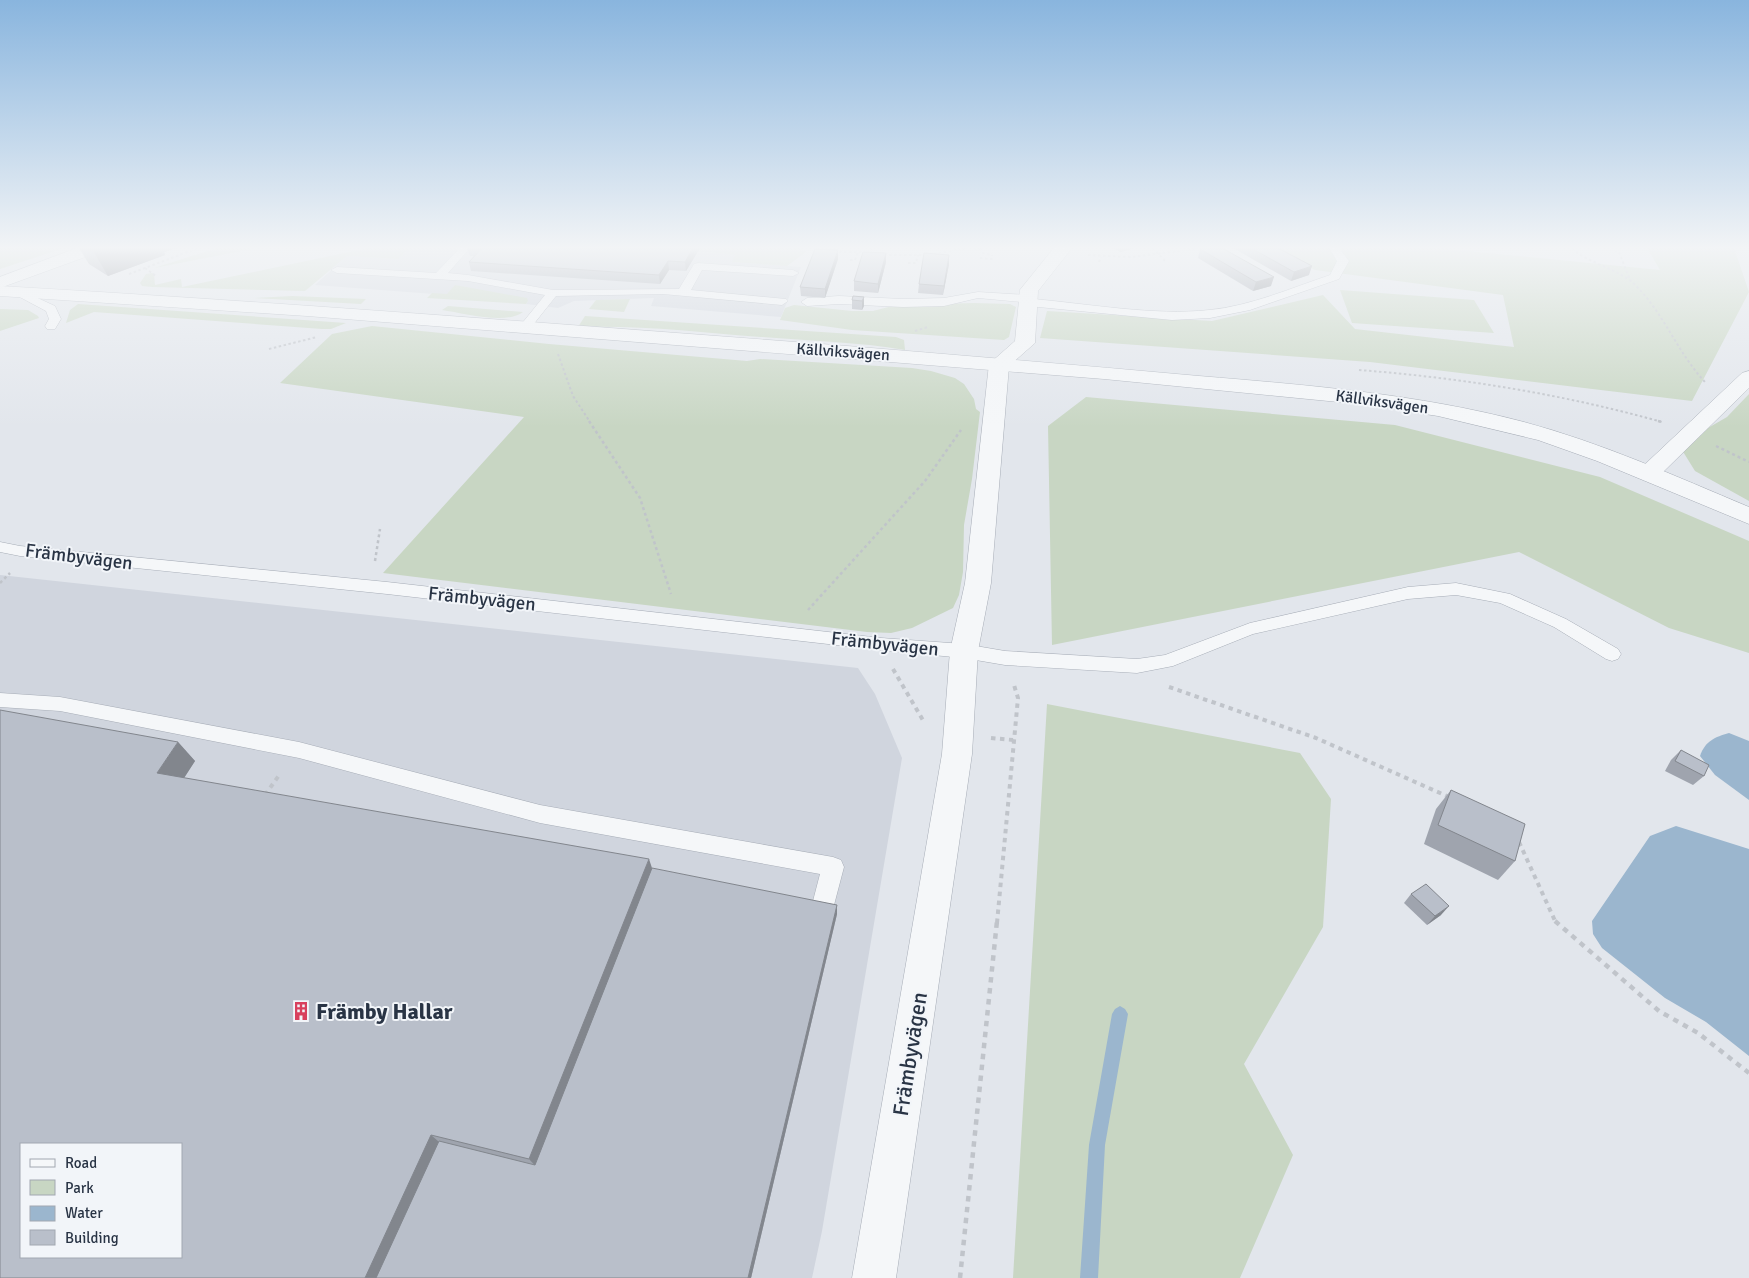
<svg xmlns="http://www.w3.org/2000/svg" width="1749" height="1278" viewBox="0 0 1749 1278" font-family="Signika,sans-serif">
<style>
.built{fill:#d0d5de;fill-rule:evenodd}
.green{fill:#c8d6c3}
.water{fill:#9bb6ce}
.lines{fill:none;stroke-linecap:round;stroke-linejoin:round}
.stream{fill:#9bb6ce;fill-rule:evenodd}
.service-casing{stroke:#a7adb7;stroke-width:1}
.minor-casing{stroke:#a7adb7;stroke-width:1}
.tertiary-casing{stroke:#a7adb7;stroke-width:1}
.path-far3{stroke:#c0c4ca;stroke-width:2;stroke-dasharray:2.5 2.5;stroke-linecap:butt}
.path-far2{stroke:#c0c4ca;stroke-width:2.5;stroke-dasharray:3 3;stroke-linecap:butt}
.path-far1{stroke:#c0c4ca;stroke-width:4;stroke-dasharray:4.5 4.5;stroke-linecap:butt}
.path{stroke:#c0c4ca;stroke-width:4.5;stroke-dasharray:5.5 5.5;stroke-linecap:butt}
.service{fill:#f5f7f9;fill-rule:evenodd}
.minor{fill:#f5f7f9;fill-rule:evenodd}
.tertiary{fill:#f5f7f9;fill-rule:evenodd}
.wall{fill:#9fa4ae}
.shaded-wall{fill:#82868d}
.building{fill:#b9bfca;stroke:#82868d;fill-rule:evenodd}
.labels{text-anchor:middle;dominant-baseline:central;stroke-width:4;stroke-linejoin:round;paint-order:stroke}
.far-street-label{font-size:16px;fill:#293445;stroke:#f2f5f9}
.street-label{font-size:19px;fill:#293445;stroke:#f2f5f9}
.near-poi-label{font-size:22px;font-weight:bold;fill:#293445;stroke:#f2f5f9;text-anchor:start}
.near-street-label{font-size:22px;fill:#293445;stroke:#f2f5f9}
</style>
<rect width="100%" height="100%" fill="#e2e6ec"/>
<g class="built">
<polygon points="409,248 700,248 699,251 735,255 733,262 801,267 781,317 651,306 654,298 574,301 558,308 526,304 528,301 315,285 347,256 397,259"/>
<path d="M 0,575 L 858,668 L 875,694 L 902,758 L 822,1231 L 812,1278 L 0,1278 ZM 21,1144 L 181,1144 L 181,1257 L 21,1257 Z"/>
</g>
<g class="green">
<polygon points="0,248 64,248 0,269"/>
<polygon points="217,248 252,249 154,268"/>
<polygon points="368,248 409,248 398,259 347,256 305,291 152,287 142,286 140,283 146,274 152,273 154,274 155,285 181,279 182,287"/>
<polygon points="700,248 801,248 806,252 787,266 732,262 735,255 698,251"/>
<polygon points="1271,248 1437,248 1660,270 1647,248 1734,248 1749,292 1692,401 1370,362 1040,338 1047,311 1212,321 1323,295 1355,329 1514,347 1503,295 1315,270"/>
<polygon points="455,285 527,298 528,301 526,304 427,298 432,293 447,294"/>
<polygon points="1340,290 1474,300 1494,333 1352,323"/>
<polygon points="292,296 366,299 361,304 254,298"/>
<polygon points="630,299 624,312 589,309 596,300"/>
<polygon points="974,303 1010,304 1016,307 1009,337 1004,340 852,330 780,320 785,308 794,305 852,311 873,311 896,305"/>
<polygon points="78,304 346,323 331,329 322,329 94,312 66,323 70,310"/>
<path d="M 448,306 L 523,312 C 506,325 463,313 442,310 Z"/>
<polygon points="0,309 28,310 38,316 39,318 0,331"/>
<path d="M 585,316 L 896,337 L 904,340 L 905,350 C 858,342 809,341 761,337 C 700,332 640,325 578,327 Z"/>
<polygon points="372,326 549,344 747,361 760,359 912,368 931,371 955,378 964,384 974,399 976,409 980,412 972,479 964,525 963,572 959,595 953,608 912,628 891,633 867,632 383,573 524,417 280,383 332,334"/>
<polygon points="1749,394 1749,501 1695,471 1682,450 1708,428 1727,417"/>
<polygon points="1086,397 1395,425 1600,477 1749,541 1749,653 1669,628 1519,552 1052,645 1048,426"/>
<polygon points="1047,704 1300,753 1331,799 1323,927 1244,1064 1293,1155 1240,1278 1013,1278"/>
</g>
<g class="water">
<path d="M 1729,733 L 1749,741 L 1749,800 L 1715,775 L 1700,756 C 1705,741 1715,737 1729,733 Z"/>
<polygon points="1676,826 1749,849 1749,1056 1706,1022 1665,998 1602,948 1593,934 1592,921 1650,836"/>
</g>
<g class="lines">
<polygon class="stream" points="1120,1006 1125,1009 1128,1014 1105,1145 1098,1278 1080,1278 1089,1145 1112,1014 1115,1009"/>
<g class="service-casing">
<g id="service">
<polygon points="454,248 470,248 448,273 468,275 553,290 679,289 694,264 698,263 793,270 799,273 793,276 702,270 691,290 786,299 788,301 782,305 663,294 556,296 529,330 525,331 519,327 545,295 468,281 337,273 331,270 337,267 436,273 457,251"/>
<path d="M 1329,248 L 1339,248 L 1349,261 L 1339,279 L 1250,310 L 1210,318 L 1172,320 L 1028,306 L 1022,302 L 978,298 L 944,306 L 903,307 L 839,304 L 807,306 L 801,302 L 807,298 L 839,296 L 903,299 L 944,298 L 978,292 L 1028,295 L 1034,299 C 1089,304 1155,316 1209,310 C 1251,306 1291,288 1330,275 L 1337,261 Z"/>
<polygon points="18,289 55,306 61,319 55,329 47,329 45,326 49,319 46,311 14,294 12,292"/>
<polygon points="0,542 20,546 387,582 881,638 964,644 1005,651 1137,659 1165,655 1250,623 1408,587 1456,583 1510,594 1566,619 1618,649 1621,654 1618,659 1612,661 1606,659 1554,627 1500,603 1456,595 1408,599 1253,634 1173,666 1137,673 1005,665 964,658 881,650 387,594 20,556 0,552"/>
<polygon points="0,693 60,697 299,742 540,805 833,857 841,860 844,867 829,924 826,931 818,934 810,931 807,924 820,874 540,823 299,758 60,711 0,707"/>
</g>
</g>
<g class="minor-casing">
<g id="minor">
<polygon points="77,248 102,248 99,252 0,288 0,277"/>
<polygon points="1054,248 1072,248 1038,291 1035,343 1009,366 991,583 978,651 972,754 896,1278 852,1278 942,754 950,651 965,583 989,364 1015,341 1020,290"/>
<polygon points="1749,371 1749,388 1657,478 1649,480 1641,478 1637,473 1641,468 1742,373"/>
</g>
</g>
<g class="tertiary-casing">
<path id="tertiary" d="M 0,286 C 279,302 557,324 835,345 C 956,355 1077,365 1199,376 C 1308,385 1418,394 1524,422 C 1602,443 1675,476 1749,507 L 1749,524 L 1597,461 L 1538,440 L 1438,416 L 1359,404 L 1104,379 L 865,360 L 307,316 L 0,296 Z"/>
</g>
<g class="path-far3">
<polyline points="870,248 872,253 876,253"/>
<polyline points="980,248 983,253 992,255"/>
<polyline points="1153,248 1166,262"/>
<path d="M 1573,248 C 1579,259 1619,270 1632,282 C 1663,310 1677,353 1706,383"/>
<polyline points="1610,248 1619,252 1630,280"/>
<polyline points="834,252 865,252"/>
<polyline points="884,255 929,255 960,249 990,248"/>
<polyline points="1088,255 1131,257 1201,248"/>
<polyline points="980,258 992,259 992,255"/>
<polyline points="850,260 855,260 858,252"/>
<polyline points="1099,262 1101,257"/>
<polyline points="908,263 916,263 918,255"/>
<polyline points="145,268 156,276"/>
<polyline points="129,274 198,248"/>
<polyline points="915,331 928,327"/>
<polyline points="269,349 317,337"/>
<polyline points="558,354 573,396 590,422"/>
<path d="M 1359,370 C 1462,378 1562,394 1662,422"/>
</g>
<g class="path-far2">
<polyline points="589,421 640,498 671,594"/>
<polyline points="1658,421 1662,422"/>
<polyline points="1716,446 1749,462"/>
<polyline points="375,561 380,529"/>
<polyline points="0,583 10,573"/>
<polyline points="808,610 925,481 961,430"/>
</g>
<g class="path-far1">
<polyline points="893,669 924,722"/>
<polyline points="1169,687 1316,738 1449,797"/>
<polyline points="991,738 1013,740"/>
<polyline points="265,795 280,774"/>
<polyline points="1519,842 1556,923"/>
<polyline points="997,923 1018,698 1014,685"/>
</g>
<g class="path">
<polyline points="1555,921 1659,1011 1698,1033 1749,1073"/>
<polyline points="960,1278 997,921"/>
</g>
<use href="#service" class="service"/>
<use href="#minor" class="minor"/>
<use href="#tertiary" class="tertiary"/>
</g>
<g class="wall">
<polygon points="79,248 176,248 164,252 165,255 108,276 89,264"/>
<polygon points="467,248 700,248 686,271 669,270 660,284 471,271 469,262 474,256 470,256"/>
<polygon points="1113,248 1134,248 1120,252"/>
<polygon points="1233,248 1278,248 1309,275 1291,281"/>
<polygon points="1200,249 1271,286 1253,291 1198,258"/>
<polygon points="886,253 886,262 878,293 854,291 854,281"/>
<polygon points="838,259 825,298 801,296 800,287"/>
<polygon points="949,264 943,295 918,293 919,284"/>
<polygon points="864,297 864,306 862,310 852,309 852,300"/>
<polygon points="178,742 195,761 184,778 837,905 837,914 751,1278 0,1278"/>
<polygon points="1681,750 1704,776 1693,785 1665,771 1671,760"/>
<polygon points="1451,790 1515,861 1498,880 1424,844 1436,809"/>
<polygon points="1411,894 1441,915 1427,925 1404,903"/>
</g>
<g class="shaded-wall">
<polygon points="97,248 176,248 164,252 165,255 108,276 92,249"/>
<polygon points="693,248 700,248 686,271 685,262"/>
<polygon points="1121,248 1134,248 1120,252"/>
<polygon points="838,250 838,259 825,298 825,289"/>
<polygon points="886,253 886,262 878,293 878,284"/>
<polygon points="949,255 949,264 943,295 944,286"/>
<polygon points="668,261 669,270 660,284 659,275"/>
<polygon points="1312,266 1309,275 1291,281 1294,272"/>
<polygon points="1274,277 1271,286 1253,291 1256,282"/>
<polygon points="864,297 864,306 862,310 862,301"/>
<polygon points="178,742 195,761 175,792 157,773"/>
<polygon points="649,859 655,877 540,1171 529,1159"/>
<polygon points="837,905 837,914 751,1278 748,1278"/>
<polygon points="1449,906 1441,915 1427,925 1435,916"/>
<polygon points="431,1135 446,1148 387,1278 365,1278"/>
</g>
<g class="building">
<polygon points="482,248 693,248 685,262 668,261 659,275 469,262"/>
<polygon points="1204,248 1222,248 1274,277 1256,282 1200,249"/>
<polygon points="1251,248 1278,248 1312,266 1294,272"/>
<polygon points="815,249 838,250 825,289 800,287"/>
<polygon points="863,252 886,253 878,284 854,281"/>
<polygon points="924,253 949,255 944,286 919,284"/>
<polygon points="853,296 864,297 862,301 852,300"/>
<path d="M 0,710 L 178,742 L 157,773 L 649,859 L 529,1159 L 431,1135 L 365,1278 L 0,1278 ZM 21,1144 L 181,1144 L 181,1257 L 21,1257 Z"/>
<polygon points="1681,750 1709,765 1704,776 1675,761"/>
<polygon points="1451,790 1525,824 1515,861 1438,825"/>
<polygon points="652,868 837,905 748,1278 376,1278 439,1141 535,1165"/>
<polygon points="1426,884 1449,906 1435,916 1411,894"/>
</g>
<linearGradient id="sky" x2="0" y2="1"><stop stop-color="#89b5de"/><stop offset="0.58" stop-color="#f2f4f6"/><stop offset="1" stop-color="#f2f4f6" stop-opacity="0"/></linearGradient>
<rect width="1749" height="427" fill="url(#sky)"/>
<defs>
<g id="building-bare" transform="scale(1.5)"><path d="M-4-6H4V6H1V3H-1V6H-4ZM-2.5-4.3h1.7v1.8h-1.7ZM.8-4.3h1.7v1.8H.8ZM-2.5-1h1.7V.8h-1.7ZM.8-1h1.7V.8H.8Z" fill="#d8405d" stroke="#f2f5f9" stroke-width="2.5" paint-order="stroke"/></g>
</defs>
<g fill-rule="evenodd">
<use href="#building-bare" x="301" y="1011"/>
</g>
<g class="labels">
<g class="far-street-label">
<text transform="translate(843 352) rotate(4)">Källviksvägen</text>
<text transform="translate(1382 402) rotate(8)">Källviksvägen</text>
</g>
<g class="street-label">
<text transform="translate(79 557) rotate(7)">Främbyvägen</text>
<text transform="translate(482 599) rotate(6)">Främbyvägen</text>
<text transform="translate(885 644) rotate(6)">Främbyvägen</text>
</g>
<g class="near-poi-label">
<text x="316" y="1011">Främby Hallar</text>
</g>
<g class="near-street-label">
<text transform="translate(910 1054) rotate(-81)">Främbyvägen</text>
</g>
</g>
<rect x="20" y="1143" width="162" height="115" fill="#f2f5f9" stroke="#a2a8b1"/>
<rect x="30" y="1159" width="25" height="8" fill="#f5f7f9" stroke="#a2a8b1"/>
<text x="65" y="1168" font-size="15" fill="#293445">Road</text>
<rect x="30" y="1180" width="25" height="15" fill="#c8d6c3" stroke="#a2a8b1"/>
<text x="65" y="1193" font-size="15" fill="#293445">Park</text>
<rect x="30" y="1206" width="25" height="15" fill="#9bb6ce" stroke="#a2a8b1"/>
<text x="65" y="1218" font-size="15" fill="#293445">Water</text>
<rect x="30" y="1230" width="25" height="15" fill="#b9bfca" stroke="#a2a8b1"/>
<text x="65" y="1243" font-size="15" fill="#293445">Building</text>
</svg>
